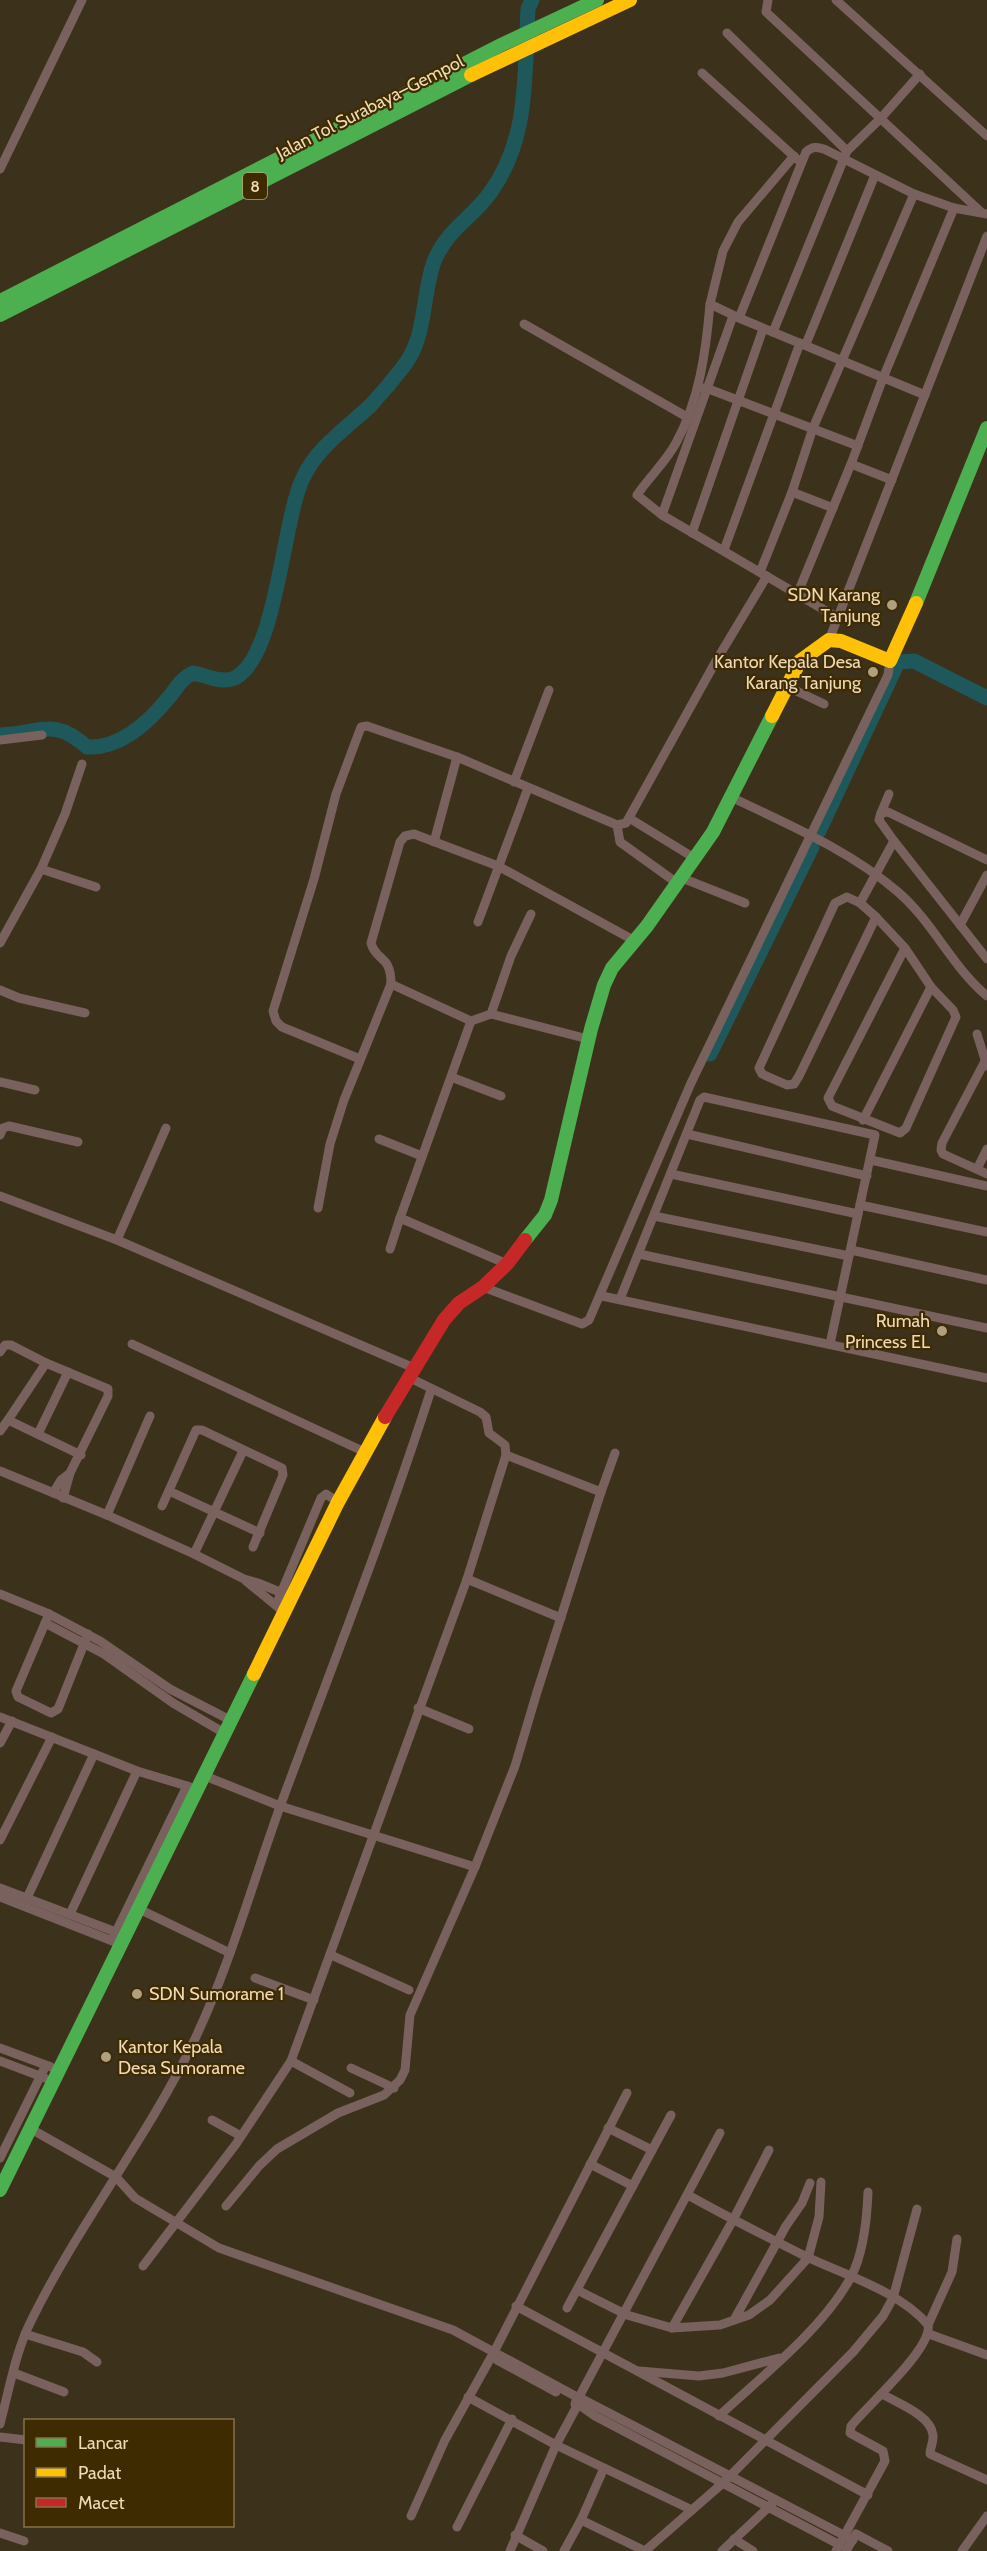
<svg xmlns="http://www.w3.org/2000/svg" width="987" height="2551" viewBox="0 0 987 2551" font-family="Cabin,sans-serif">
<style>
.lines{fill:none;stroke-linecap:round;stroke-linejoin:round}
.river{stroke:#1e585b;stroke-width:15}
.street{stroke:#79615d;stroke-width:9}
.fast{stroke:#4caf50;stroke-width:14}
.slow{stroke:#ffc107;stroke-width:14}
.jam{stroke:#c62828;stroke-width:14}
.poi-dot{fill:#b09f80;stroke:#3f2b01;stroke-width:2}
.labels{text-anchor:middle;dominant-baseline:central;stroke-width:4.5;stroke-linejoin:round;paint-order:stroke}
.shield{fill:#3f2b01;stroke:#baa680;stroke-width:1.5}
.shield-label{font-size:16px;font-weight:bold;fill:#efdab7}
.street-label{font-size:18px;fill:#efdab7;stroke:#3f2b01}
.poi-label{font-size:18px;fill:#efdab7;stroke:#3f2b01;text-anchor:end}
</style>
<rect width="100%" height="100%" fill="#3c311a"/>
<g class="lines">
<g class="river">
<path d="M 0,735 C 39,734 53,716 87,747 C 121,749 150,721 170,696 C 178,686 181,679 193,673 C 205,675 220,683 232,679 C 277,663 282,520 303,478 C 316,448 348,427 371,405 C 382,393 393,380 403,367 C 428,336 421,294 435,259 C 449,228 472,218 490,193 C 530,138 524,74 528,9 L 532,0"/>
<polyline points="819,831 898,662 914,661 987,698"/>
<polyline points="710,1054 812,847"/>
</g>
<g class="street">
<polyline points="768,0 766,12 981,212"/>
<polyline points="836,0 987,136"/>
<polyline points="727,33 847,151"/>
<polyline points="702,73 798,160"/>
<polyline points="0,169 82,0"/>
<polyline points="710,304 723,251 738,222 794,156"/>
<polyline points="733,316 662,515 838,618"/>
<polyline points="524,324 687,417"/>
<polyline points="773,332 847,151 881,118 920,74"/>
<polyline points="806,344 875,175"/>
<polyline points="702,388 706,388 858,446"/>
<path d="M 925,395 L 739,318 L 806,152 C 813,146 816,147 824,149 L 914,194 L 954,208 L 987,214"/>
<polyline points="851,464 892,480"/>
<polyline points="792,492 833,508"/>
<path d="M 662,515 L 637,495 C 649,477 665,463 676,443 C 699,401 706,352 710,304 L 737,317"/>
<polyline points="692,533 763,329"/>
<polyline points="724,550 800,343"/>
<polyline points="760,572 792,492 813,428 914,194"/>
<polyline points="797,595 851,464 883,378 954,208"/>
<polyline points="829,640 987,236"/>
<polyline points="786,686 824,704"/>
<polyline points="0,740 42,735"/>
<polyline points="514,782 549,690"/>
<path d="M 731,797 C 789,825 849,850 898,892 C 933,922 952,967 987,996"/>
<polyline points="881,813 889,794"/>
<polyline points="629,818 696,859"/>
<polyline points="617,825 620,842 677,883"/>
<polyline points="894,841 879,820 881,813 888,812 987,860"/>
<polyline points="434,842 457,757 617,825 626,823 716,661 767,576"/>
<polyline points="41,869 96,887"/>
<polyline points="682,878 745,903"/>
<polygon points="847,897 860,903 876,917 799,1076 794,1084 787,1085 762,1074 759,1068 835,903"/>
<polyline points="860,903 894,841 987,959"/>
<polyline points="876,917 905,948 931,987 953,1010 956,1017 906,1128 900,1133 832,1106 828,1098 905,948"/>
<polyline points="478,922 528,788"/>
<polyline points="960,925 987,875"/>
<polyline points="0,943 41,869 65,814 82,764"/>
<polyline points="391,984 471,1021 491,1014 588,1039"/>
<polyline points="0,990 19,998 85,1013"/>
<polyline points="491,1014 511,956 531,914"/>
<polyline points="471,1021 400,1218 507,1264"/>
<polyline points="977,1034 987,1066"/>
<polyline points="360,1059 282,1027 276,1021 273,1011 314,879 336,794 361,727 367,726 457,757"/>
<polyline points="984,1063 942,1143 941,1150 943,1154 987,1174"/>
<polyline points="451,1077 501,1096"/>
<polyline points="0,1082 35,1090"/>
<polyline points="863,1120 931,987"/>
<polyline points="687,1134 867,1176"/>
<polyline points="0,1135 3,1128 9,1126 78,1142"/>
<polyline points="379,1139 422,1156"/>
<polyline points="871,1160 987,1186"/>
<polyline points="977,1169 987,1149"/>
<polyline points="671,1174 858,1214"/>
<polyline points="0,1196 117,1240 414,1368"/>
<polyline points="860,1205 987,1232"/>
<path d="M 318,1208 L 330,1144 L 344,1100 L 391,984 C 391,954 376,962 371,943 L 400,842 L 405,836 L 414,834 L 498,866 L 635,941"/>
<polyline points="654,1216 849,1256"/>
<polyline points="117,1240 166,1128"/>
<polyline points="390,1249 400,1218"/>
<polyline points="851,1250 987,1280"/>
<polyline points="639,1254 987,1328"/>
<polyline points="483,1287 582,1324 589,1320 691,1083 888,675 890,661"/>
<polyline points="602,1296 987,1378"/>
<polyline points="620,1299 700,1100 704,1097 875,1135 830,1344"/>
<polyline points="132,1344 367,1453"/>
<polyline points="0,1352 5,1345 11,1345 46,1363 108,1389 108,1396 70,1473 63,1498"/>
<polyline points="46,1363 8,1420 81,1455"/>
<polyline points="0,1431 8,1420"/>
<polyline points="38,1434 68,1372"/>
<polyline points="506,1455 601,1492"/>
<polyline points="0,1471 107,1515 194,1554 244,1579 258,1583 292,1597"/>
<polyline points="169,1491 260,1533"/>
<polyline points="53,1493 61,1480 70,1473"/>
<polyline points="162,1506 196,1430 202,1430 282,1468 283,1475 253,1547"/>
<polyline points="107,1515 150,1416"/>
<polyline points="194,1554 243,1451"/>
<polyline points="467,1579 561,1618"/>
<polyline points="246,1581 279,1608"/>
<polyline points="0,1594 49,1614 16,1691 18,1697 51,1713 58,1709 88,1634"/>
<polyline points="276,1605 321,1498 326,1494 338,1502"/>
<polyline points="49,1614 100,1641 170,1689 232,1721"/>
<polyline points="45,1623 104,1654 173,1703 226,1734"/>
<polyline points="418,1708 469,1729"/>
<polyline points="0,1717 137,1771 187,1786"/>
<polyline points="0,1743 12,1721"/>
<polyline points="205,1776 280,1806 475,1867"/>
<polyline points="0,1840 52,1737"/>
<polyline points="0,1888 121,1934"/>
<polyline points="0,1897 115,1942"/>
<polyline points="27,1898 94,1754"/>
<polyline points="139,1909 230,1953"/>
<polyline points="70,1914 137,1771"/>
<polyline points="112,1940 187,1786 193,1788"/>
<polyline points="331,1955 409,1990"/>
<polyline points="255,1978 314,2000"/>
<polyline points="0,2048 51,2067"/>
<polyline points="0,2061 45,2078"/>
<polyline points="291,2061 350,2093"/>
<polyline points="351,2068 394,2088"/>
<polyline points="212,2120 241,2136"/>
<polyline points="608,2128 652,2150"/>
<polyline points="31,2129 116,2177 135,2198 219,2248 453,2330 577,2397 581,2397 584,2402 581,2406 575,2404 577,2397"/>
<polyline points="0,2158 46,2065"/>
<polyline points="590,2164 633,2186"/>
<path d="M 688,2195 C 727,2217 767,2237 807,2257 C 845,2275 901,2292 928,2325 C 933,2348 867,2406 851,2426 L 850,2433 L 883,2451 L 885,2461 L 836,2551"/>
<polyline points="226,2206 259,2166 277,2149 338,2113 384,2095 400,2080 405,2070 410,2015 475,1867 515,1766 537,1692 601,1492 615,1453"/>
<polyline points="143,2266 236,2144 291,2061 467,1579 506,1455 505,1445 489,1433 486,1417 480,1412 408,1377"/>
<polyline points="577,2290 627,2315 672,2328 720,2325 749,2315 770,2300 808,2258 819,2217 821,2182"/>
<polyline points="516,2306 868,2495"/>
<polyline points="567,2308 671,2115"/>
<polyline points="734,2320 786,2226 802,2203 810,2183"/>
<polyline points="928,2325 952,2272 957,2239"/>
<polyline points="672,2328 733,2220 769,2150"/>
<polyline points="25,2334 83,2352 97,2362"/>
<polyline points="929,2334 987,2355"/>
<polyline points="497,2360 556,2392"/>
<polyline points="639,2371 699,2376 723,2373 779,2358"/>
<polyline points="14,2373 64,2392"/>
<path d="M 882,2394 C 897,2403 931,2415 933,2435 C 934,2441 930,2448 930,2454 L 987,2480"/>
<polyline points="468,2397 556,2445 692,2510"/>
<polyline points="579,2397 720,2133"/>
<polyline points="584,2400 853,2540"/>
<polyline points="581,2406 595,2416 840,2545"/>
<path d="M 719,2416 C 763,2375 822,2330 851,2277 C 864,2252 867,2219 868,2192"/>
<path d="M 0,2424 C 9,2391 15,2353 31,2321 C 78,2225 146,2140 193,2043 C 230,1966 252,1884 281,1804 C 332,1666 386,1530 431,1390"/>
<polyline points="0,2437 26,2440"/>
<polyline points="411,2516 445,2440 494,2352 627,2093"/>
<polyline points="581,2520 645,2551"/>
<polyline points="457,2527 512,2419"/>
<polyline points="0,2533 24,2541"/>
<polyline points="515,2535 543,2551"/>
<polyline points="734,2539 753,2551"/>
<polyline points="510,2551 556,2445 577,2406"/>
<polyline points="564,2551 581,2520 604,2468"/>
<polyline points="645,2551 724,2482 853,2352 883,2316 893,2298 917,2209"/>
<polyline points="722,2551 772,2504"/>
<polyline points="846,2551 856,2534 888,2551"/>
<polyline points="962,2551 987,2516"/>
</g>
<g class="fast">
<polyline points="0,301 503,44 597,0"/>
<polyline points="0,315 471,75"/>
<polyline points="916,603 987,428"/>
<polyline points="525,1240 545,1215 551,1200 591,1029 604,985 612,968 647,926 713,832 772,716"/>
<polyline points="0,2190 254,1674"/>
</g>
<g class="slow">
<polyline points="471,75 630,0"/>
<polyline points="772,716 800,661 829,640 841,641 890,661 916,603"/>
<polyline points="254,1674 338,1502 385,1417"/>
</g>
<polyline class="jam" points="385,1417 444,1320 459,1303 483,1287 507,1264 525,1240"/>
</g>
<g class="poi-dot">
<circle cx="892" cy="605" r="6"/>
<circle cx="873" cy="672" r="6"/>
<circle cx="942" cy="1331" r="6"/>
<circle cx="137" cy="1994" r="6"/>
<circle cx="106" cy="2057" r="6"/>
</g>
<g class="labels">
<rect class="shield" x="243" y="173" width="24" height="26" rx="4.5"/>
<g class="shield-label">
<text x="255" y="186">8</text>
</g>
<g class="street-label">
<text transform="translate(370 107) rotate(-27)">Jalan Tol Surabaya–Gempol</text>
</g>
<g class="poi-label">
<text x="880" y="595">SDN Karang<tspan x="880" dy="21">Tanjung</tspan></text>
<text x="861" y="662">Kantor Kepala Desa<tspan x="861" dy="21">Karang Tanjung</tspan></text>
<text x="930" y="1321">Rumah<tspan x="930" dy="21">Princess EL</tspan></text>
<text x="149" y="1994" text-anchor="start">SDN Sumorame 1</text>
<text x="118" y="2047" text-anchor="start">Kantor Kepala<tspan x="118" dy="21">Desa Sumorame</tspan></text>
</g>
</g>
<rect x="24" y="2419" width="210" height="108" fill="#3f2b01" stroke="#85714a" stroke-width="1.5"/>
<rect x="36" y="2438" width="30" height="9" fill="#4caf50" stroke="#85714a" stroke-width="1.5"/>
<text x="78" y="2449" font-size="18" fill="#efdab7">Lancar</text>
<rect x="36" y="2468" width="30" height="9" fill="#ffc107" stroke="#85714a" stroke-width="1.5"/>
<text x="78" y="2479" font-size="18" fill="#efdab7">Padat</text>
<rect x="36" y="2498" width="30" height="9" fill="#c62828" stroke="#85714a" stroke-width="1.5"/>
<text x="78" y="2509" font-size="18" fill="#efdab7">Macet</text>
</svg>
